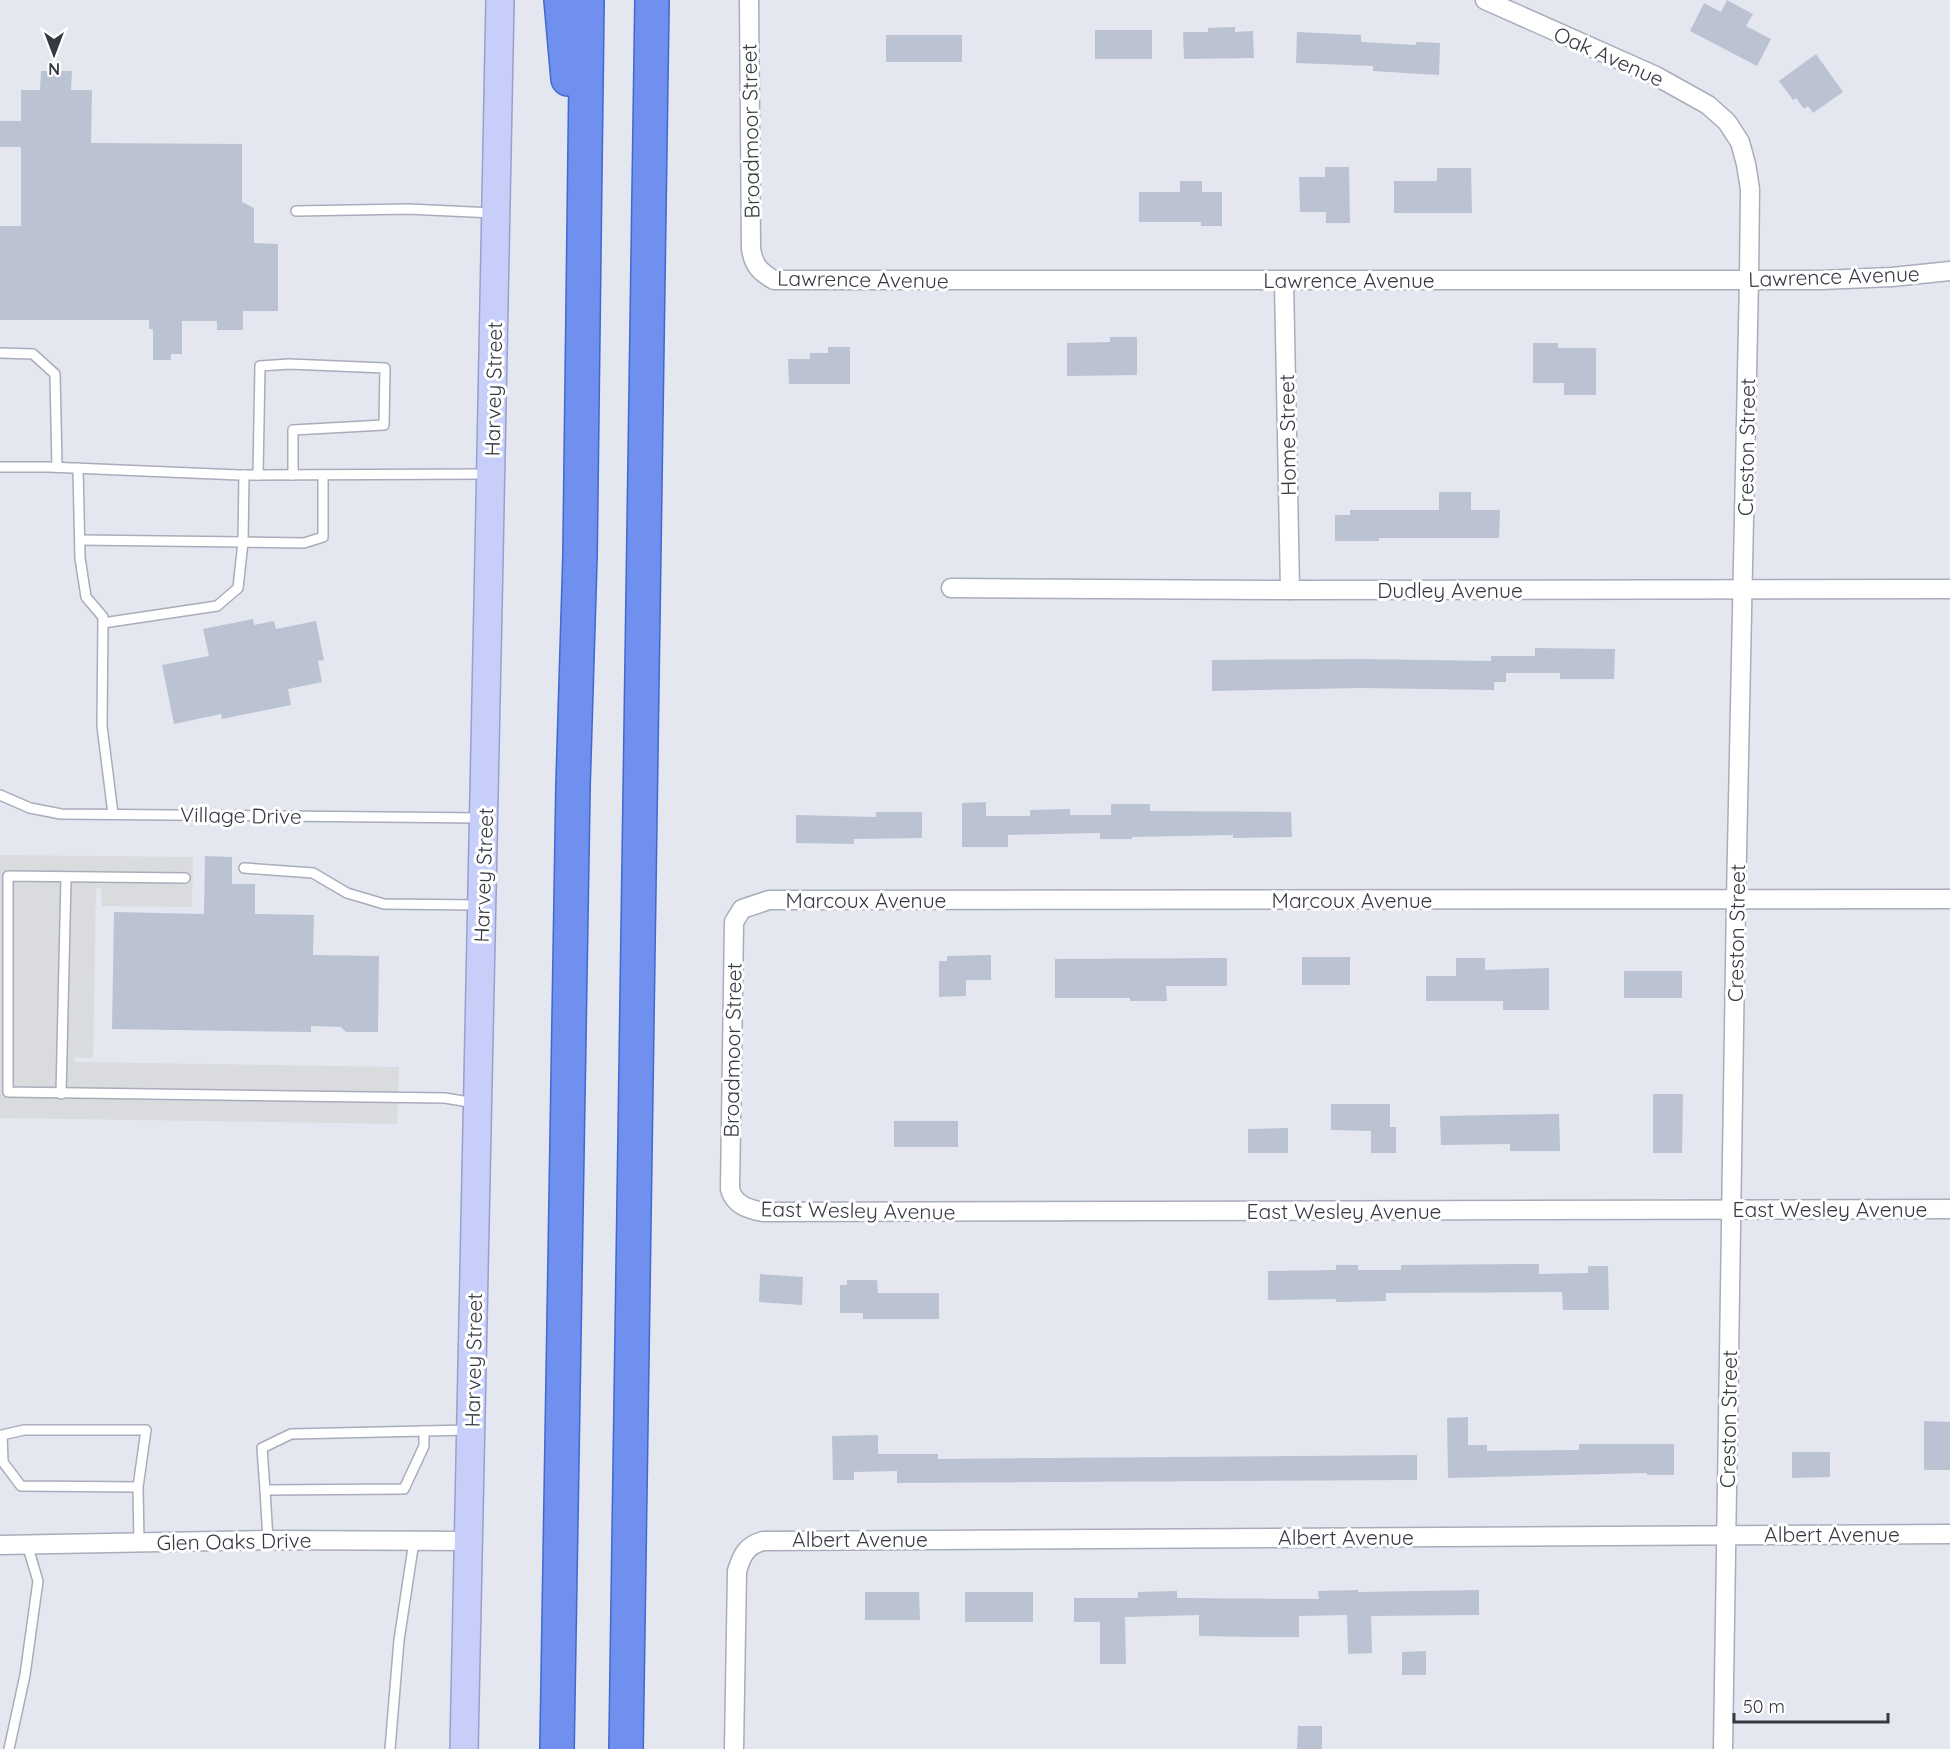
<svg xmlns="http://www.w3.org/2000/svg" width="1950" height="1749" viewBox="0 0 1950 1749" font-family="Quicksand,sans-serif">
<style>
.parking{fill:#d9dbde}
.building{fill:#bbc2d1}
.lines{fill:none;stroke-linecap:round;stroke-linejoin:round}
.lane-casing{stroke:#a8adbb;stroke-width:12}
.street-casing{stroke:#a8adbb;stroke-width:21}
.secondary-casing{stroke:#97a1cc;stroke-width:30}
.highway-casing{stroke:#4169cd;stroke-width:36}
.lane{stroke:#fff;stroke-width:9}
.street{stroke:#fff;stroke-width:18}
.secondary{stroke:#c6cef9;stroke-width:27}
.highway{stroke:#7090ef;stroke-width:33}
.labels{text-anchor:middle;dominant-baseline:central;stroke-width:6;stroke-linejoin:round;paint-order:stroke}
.street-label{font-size:21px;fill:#353942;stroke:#fff}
</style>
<rect width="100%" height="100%" fill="#e4e7f0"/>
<polygon class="parking" points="0,855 193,857 192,907 102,906 101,888 96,888 93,1058 76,1057 74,1060 76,1062 399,1067 397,1124 0,1118"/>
<g class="building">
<polygon points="1727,0 1753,14 1746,26 1771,39 1757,66 1690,31 1704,3 1721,12"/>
<polygon points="1235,27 1235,32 1253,31 1254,58 1184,59 1183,32 1208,32 1208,28"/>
<rect x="1095" y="30" width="57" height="29"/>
<polygon points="1297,32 1361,35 1361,42 1416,45 1416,42 1440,43 1439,75 1373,71 1373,66 1296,63"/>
<rect x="886" y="35" width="76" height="27"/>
<polygon points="1816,54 1843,92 1813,113 1808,106 1804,109 1796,98 1793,100 1779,81"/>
<polygon points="41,71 72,71 71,90 92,90 91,143 242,144 242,202 254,208 254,243 278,244 278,311 243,311 243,330 217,330 217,321 182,321 182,354 171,354 171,360 153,360 153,329 149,329 149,320 0,320 0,226 21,226 21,147 0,147 0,121 21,121 21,90 40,90"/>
<polygon points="1325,167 1349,167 1350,223 1326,223 1326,212 1300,212 1299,177 1325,177"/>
<polygon points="1437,168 1471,168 1472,213 1394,213 1394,181 1437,181"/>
<polygon points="1180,181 1202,181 1202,192 1222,192 1222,226 1201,226 1201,222 1139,222 1139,192 1180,192"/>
<polygon points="1110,337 1137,337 1137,375 1067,376 1067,343 1110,342"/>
<polygon points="1533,343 1558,343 1558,348 1596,348 1596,395 1564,395 1564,383 1533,383"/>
<polygon points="828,347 850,347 850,384 789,384 788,359 810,359 810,353 828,353"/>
<polygon points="1439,492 1471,492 1471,510 1500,510 1499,538 1379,538 1379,541 1335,541 1335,515 1350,515 1350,510 1439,510"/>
<polygon points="253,619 254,625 274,621 276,629 316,621 324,660 318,661 322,682 288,689 291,705 222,719 221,714 174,724 162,665 209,656 203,629"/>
<polygon points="1535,648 1615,649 1614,679 1560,679 1560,673 1506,673 1506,682 1494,682 1494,690 1361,688 1212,691 1212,660 1361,659 1491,661 1491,656 1535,656"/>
<polygon points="986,802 986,816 1030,816 1030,810 1070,809 1070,815 1111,815 1111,804 1150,804 1150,811 1291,812 1292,837 1233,838 1233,835 1132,837 1132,839 1100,839 1100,833 1008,835 1008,847 962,847 962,803"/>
<polygon points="876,812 922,812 922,838 854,839 854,844 796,843 796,815 876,817"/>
<polygon points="205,856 232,857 232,884 255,884 255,914 314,915 313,955 379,956 378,1032 346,1032 341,1027 311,1026 311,1032 112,1029 114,912 204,914"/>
<polygon points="991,955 991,980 966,980 966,996 939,997 939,961 947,961 947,956"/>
<rect x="1302" y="957" width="48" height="28"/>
<polygon points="1227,958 1227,986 1166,986 1167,1001 1130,1001 1130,998 1055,998 1055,959"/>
<polygon points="1456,958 1485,958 1485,970 1549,968 1549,1010 1503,1010 1503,1001 1426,1001 1426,976 1456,976"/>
<rect x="1624" y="971" width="58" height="27"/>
<polygon points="1653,1094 1683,1094 1682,1153 1653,1153"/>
<polygon points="1331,1104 1390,1104 1390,1127 1396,1127 1396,1153 1371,1153 1371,1131 1331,1130"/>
<polygon points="1559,1114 1560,1151 1510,1151 1510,1144 1441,1145 1440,1116"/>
<rect x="894" y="1121" width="64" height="26"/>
<polygon points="1288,1128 1288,1153 1248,1153 1248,1129"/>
<polygon points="1539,1264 1539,1274 1588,1273 1588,1266 1608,1266 1609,1310 1563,1310 1562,1292 1386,1293 1386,1301 1336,1302 1336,1299 1268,1300 1268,1271 1336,1270 1336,1265 1358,1265 1358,1270 1401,1270 1401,1265"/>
<polygon points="760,1274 803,1277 802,1305 759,1302"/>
<polygon points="847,1280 877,1280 878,1293 939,1293 939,1319 863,1319 863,1313 840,1313 840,1285 847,1285"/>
<polygon points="1468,1417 1468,1445 1487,1445 1487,1451 1579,1450 1579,1444 1674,1444 1674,1475 1647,1475 1647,1473 1448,1478 1447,1418"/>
<polygon points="1924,1421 1950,1422 1950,1470 1924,1470"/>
<polygon points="878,1435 878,1454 938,1454 938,1459 1417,1455 1417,1480 897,1483 897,1471 854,1472 854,1480 833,1480 832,1436"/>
<polygon points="1792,1452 1830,1452 1830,1477 1792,1478"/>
<polygon points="1358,1590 1358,1592 1479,1590 1479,1615 1371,1616 1372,1653 1348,1654 1347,1615 1299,1616 1299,1637 1256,1637 1199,1636 1199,1615 1125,1617 1126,1664 1100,1664 1100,1622 1074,1622 1074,1598 1138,1598 1138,1592 1177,1591 1177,1598 1319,1599 1318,1591"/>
<polygon points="865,1592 919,1592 920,1620 865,1620"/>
<rect x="965" y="1592" width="68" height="30"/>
<polygon points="1426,1651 1426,1675 1402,1675 1402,1652"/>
<polygon points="1298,1726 1322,1726 1322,1749 1297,1749"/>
</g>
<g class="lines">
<g class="lane-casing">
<g id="lane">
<polyline points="296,211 408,209 493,213"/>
<polyline points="0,353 33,354 55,374 57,467"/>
<polyline points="0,467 49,467 239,475 489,474"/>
<polyline points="78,468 80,558 86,597 103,617 102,726 113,814"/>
<polyline points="258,475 260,366 289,364 385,368 384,425 293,430 293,475"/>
<polyline points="80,540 243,542 244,475"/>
<polyline points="103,623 217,606 238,588 243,542 304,543 323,537 323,475"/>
<polyline points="0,795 30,808 61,814 483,818"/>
<polyline points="244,868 313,873 347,893 384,904 480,905"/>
<polyline points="185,878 8,876 8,1092 445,1098 475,1103"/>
<polyline points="61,1094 66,878"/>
<polyline points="138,1487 146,1430 24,1430 2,1435 3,1462 21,1486 138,1487 139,1543"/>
<polyline points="265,1490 262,1448 291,1434 424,1431"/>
<polyline points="268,1540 265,1490 404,1489 424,1446 424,1431 470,1430"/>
<polyline points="9,1749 25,1675 38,1581 27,1544"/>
<polyline points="390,1749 399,1640 414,1541"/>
</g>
</g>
<g class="street-casing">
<g id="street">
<path d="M 749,0 L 751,248 C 753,265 760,272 774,280 L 1821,280 L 1892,277 L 1950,271"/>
<polyline points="1485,0 1656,76 1708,105 1727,122 1740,142 1746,164 1750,189 1749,279 1736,899 1723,1749"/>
<polyline points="1284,281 1290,590"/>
<polyline points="951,588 1290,590 1950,589"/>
<path d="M 1950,899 L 769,900 L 742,909 L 734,922 L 730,1189 C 734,1205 748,1209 763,1212 L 1950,1209"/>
<polyline points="0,1545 268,1540 469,1541"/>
<path d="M 734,1749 L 737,1571 C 742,1555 746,1546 763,1541 L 1950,1534"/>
</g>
</g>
<g class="secondary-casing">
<path id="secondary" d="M 464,1749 C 478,1166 488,583 500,0"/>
</g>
<g class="highway-casing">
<g id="highway">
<polyline points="561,0 568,79"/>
<polyline points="557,1749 573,786 580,556 587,0"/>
<polyline points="626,1749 652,0"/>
</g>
</g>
<use href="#lane" class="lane"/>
<use href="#street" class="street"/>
<use href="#secondary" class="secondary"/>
<use href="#highway" class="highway"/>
</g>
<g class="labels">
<g class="street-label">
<text transform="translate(1609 56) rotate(24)">Oak Avenue</text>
<text transform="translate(750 131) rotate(-91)">Broadmoor Street</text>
<text transform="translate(1834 276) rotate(-2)">Lawrence Avenue</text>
<text transform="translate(863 279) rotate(1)">Lawrence Avenue</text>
<text x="1349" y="280">Lawrence Avenue</text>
<text transform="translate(493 389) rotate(-89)">Harvey Street</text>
<text transform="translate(1287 435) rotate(-91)">Home Street</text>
<text transform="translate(1746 447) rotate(-89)">Creston Street</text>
<text x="1450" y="590">Dudley Avenue</text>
<text transform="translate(241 815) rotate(1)">Village Drive</text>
<text transform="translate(483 875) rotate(-88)">Harvey Street</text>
<text x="866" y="900">Marcoux Avenue</text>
<text x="1352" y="900">Marcoux Avenue</text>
<text transform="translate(1736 933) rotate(-89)">Creston Street</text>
<text transform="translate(732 1050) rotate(-89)">Broadmoor Street</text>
<text x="1830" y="1209">East Wesley Avenue</text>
<text transform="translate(858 1210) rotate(1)">East Wesley Avenue</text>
<text x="1344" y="1211">East Wesley Avenue</text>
<text transform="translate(473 1360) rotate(-89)">Harvey Street</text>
<text transform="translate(1728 1419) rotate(-89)">Creston Street</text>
<text x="1832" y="1534">Albert Avenue</text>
<text x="1346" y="1537">Albert Avenue</text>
<text x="860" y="1539">Albert Avenue</text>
<text transform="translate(234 1541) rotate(-1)">Glen Oaks Drive</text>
</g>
</g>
<g transform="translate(54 54) rotate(180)" stroke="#ffffff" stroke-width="4.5" paint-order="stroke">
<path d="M0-4.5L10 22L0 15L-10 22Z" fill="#353942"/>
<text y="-9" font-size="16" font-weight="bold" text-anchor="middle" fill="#353942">N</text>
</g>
<path d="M1734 1713v9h154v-9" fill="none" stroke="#353942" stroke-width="3"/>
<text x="1743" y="1713" font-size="18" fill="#353942" stroke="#ffffff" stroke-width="4.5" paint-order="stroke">50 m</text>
</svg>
